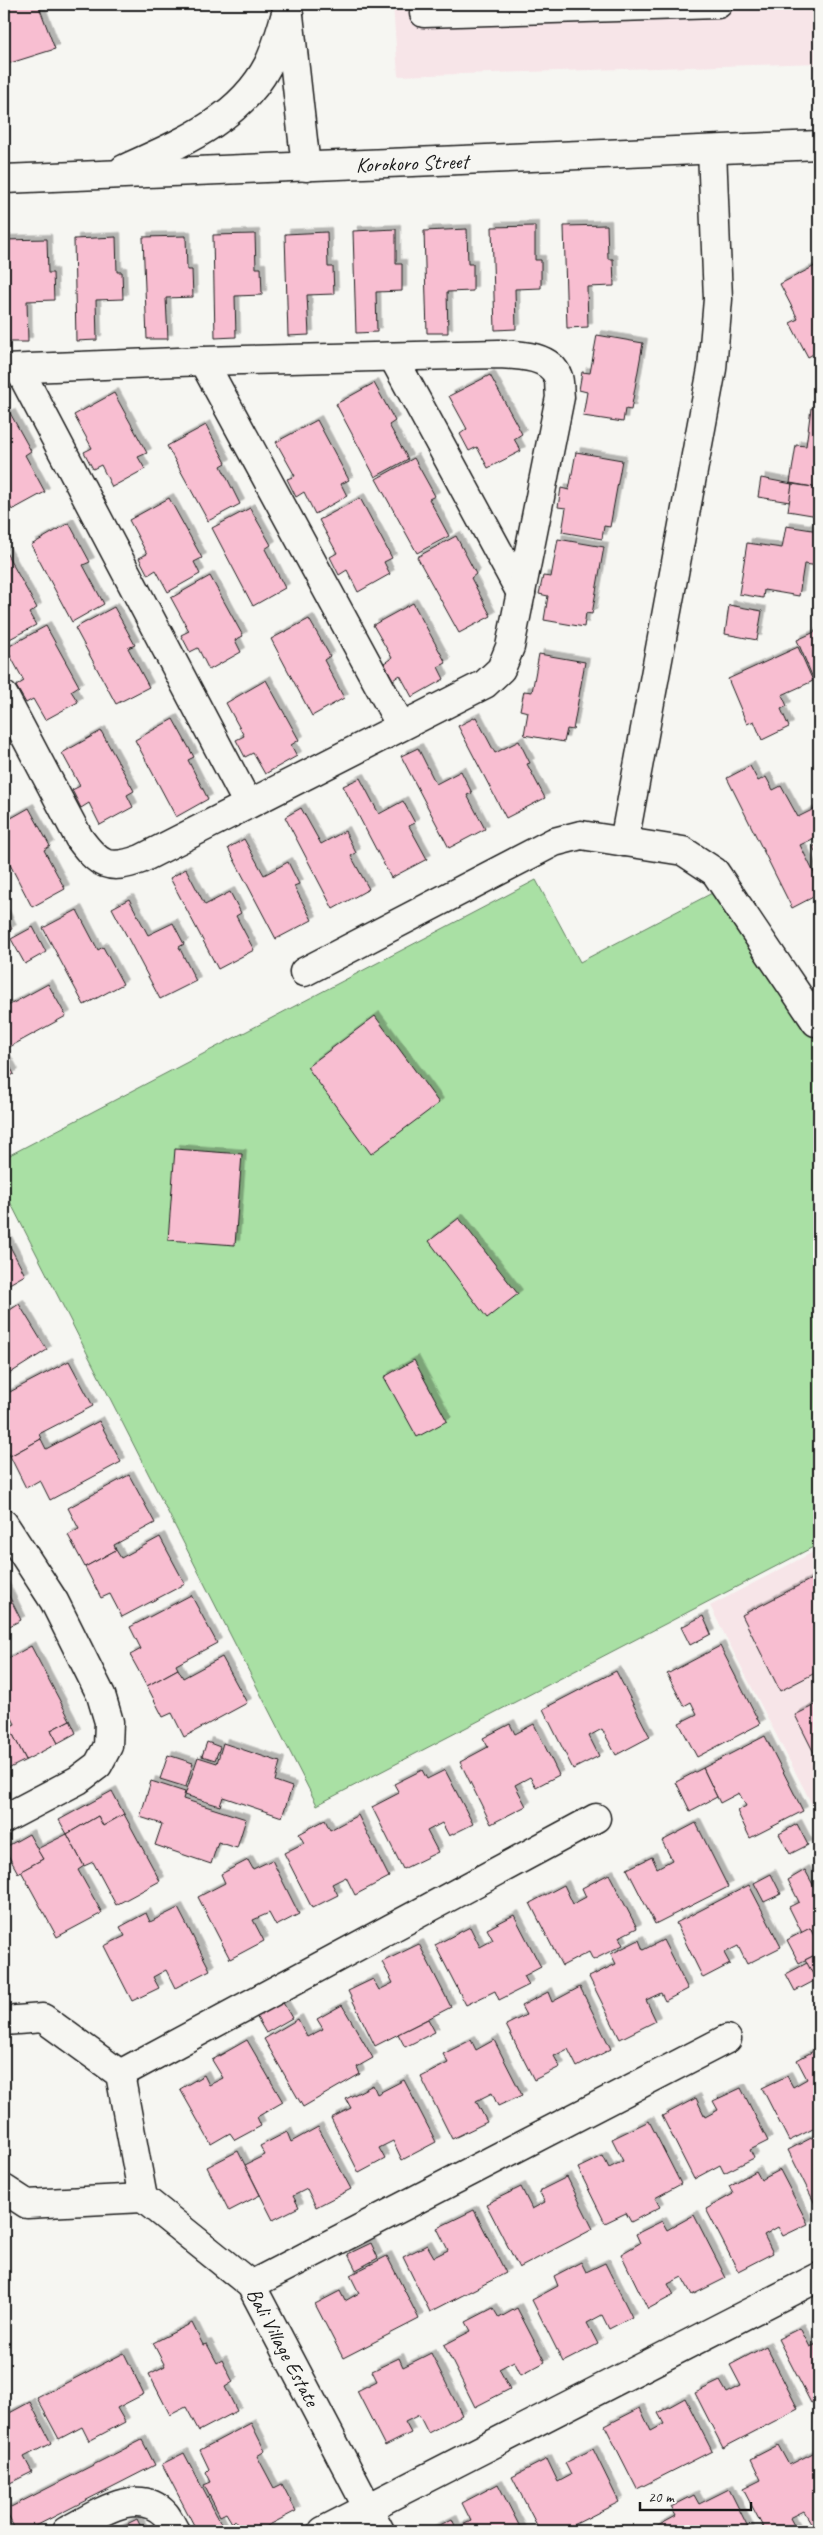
<svg xmlns="http://www.w3.org/2000/svg" width="823" height="2535" viewBox="0 0 823 2535" font-family="Caveat,sans-serif">
<style>
.built{fill:#f7e5e8}
.green{fill:#a9e0a4;stroke:#627e60}
.building{fill:#f8bed1;stroke:#1c1c1c;filter:url(#shadow)}
.lines{fill:none;stroke-linecap:round;stroke-linejoin:round}
.minor-casing{stroke:#1c1c1c;stroke-width:31}
.minor{stroke:#f6f6f2;stroke-width:28}
.labels{text-anchor:middle;dominant-baseline:central;stroke-width:4;stroke-linejoin:round;paint-order:stroke}
.street-label{font-size:21px;fill:#1c1c1c;stroke:#f6f6f2}
</style>
<defs>
<filter id="shadow"><feDropShadow dx="4.5" dy="-4.5" stdDeviation="0" flood-color="#0004"/></filter>
</defs>
<rect width="100%" height="100%" fill="#f6f6f2"/>
<filter id="ink" filterUnits="userSpaceOnUse"><feTurbulence type="fractalNoise" baseFrequency=".02" numOctaves="2"/><feDisplacementMap in="SourceGraphic" scale="10" xChannelSelector="R" yChannelSelector="G"/><feConvolveMatrix kernelMatrix="1 2 1 2 8 2 1 2 1" color-interpolation-filters="sRGB"/></filter>
<g filter="url(#ink)">
<g class="built">
<polygon points="393,4 819,4 819,63 398,76"/>
<polygon points="819,1549 819,1818 710,1606"/>
</g>
<polygon class="green" points="536,880 580,962 737,880 819,1042 819,1544 317,1805 4,1190 4,1158"/>
<g class="building">
<polygon points="4,4 38,4 55,49 4,65"/>
<polygon points="607,225 608,259 613,259 614,286 587,287 588,327 567,328 564,226"/>
<polygon points="535,226 535,260 541,260 541,288 515,289 516,329 495,330 492,227"/>
<polygon points="396,229 396,264 402,264 402,291 376,292 377,332 356,333 353,231"/>
<polygon points="467,229 468,264 473,264 473,291 447,292 448,333 427,333 424,231"/>
<polygon points="327,232 328,267 333,267 334,294 307,295 309,335 288,336 285,234"/>
<polygon points="255,234 256,268 261,268 262,295 235,296 236,337 215,338 213,235"/>
<polygon points="186,236 187,270 192,270 193,297 166,298 168,339 147,339 143,237"/>
<polygon points="116,237 117,272 122,272 123,299 96,300 97,340 76,341 74,239"/>
<polygon points="47,239 48,273 53,273 54,300 27,301 28,342 7,342 4,240"/>
<polygon points="815,266 819,274 819,351 808,357 790,323 798,319 780,284"/>
<polygon points="597,335 643,343 631,410 625,409 623,422 583,416 587,392 579,390 582,372 590,373"/>
<polygon points="490,375 522,434 514,439 521,451 488,468 477,447 469,451 460,434 467,429 449,396"/>
<polygon points="374,383 395,421 389,425 408,459 375,477 336,404"/>
<polygon points="114,393 147,453 138,457 145,469 112,487 101,465 93,469 84,452 92,448 74,415"/>
<polygon points="811,408 819,409 819,488 790,483 796,445 806,446"/>
<polygon points="10,413 31,451 25,455 45,492 12,510 4,495 4,417"/>
<polygon points="317,420 349,480 341,484 347,496 315,514 304,492 296,497 287,479 295,476 276,442"/>
<polygon points="206,425 226,463 221,466 240,504 208,521 167,446"/>
<polygon points="576,452 622,460 610,527 604,526 602,539 562,532 566,508 558,507 561,488 569,490"/>
<polygon points="414,458 435,496 429,499 449,536 417,553 376,479"/>
<polygon points="761,478 792,484 790,502 758,497"/>
<polygon points="792,484 819,488 818,516 788,511"/>
<polygon points="169,498 202,558 194,562 200,574 168,592 156,570 148,575 139,558 147,554 129,520"/>
<polygon points="360,498 392,558 384,562 390,574 358,592 347,570 339,575 330,557 337,553 319,520"/>
<polygon points="250,508 271,545 265,549 285,588 253,606 212,528"/>
<polygon points="69,523 90,562 83,565 104,604 72,622 31,545"/>
<polygon points="786,526 819,531 819,566 804,564 799,596 764,590 763,598 739,594 747,543 782,548"/>
<polygon points="456,536 476,574 471,578 491,616 459,633 417,557"/>
<polygon points="558,539 604,547 592,614 586,613 584,627 544,620 548,596 539,594 543,576 551,577"/>
<polygon points="4,549 37,608 29,613 36,625 4,642"/>
<polygon points="210,576 243,636 235,640 241,652 209,670 198,648 190,652 181,635 189,631 171,598"/>
<polygon points="413,603 446,663 438,667 444,679 412,697 400,675 393,680 384,663 392,658 373,625"/>
<polygon points="729,605 762,611 757,640 725,634"/>
<polygon points="114,607 135,645 128,648 149,687 116,704 75,628"/>
<polygon points="309,619 330,656 324,660 344,698 312,716 271,639"/>
<polygon points="46,626 79,686 71,691 78,702 45,720 33,699 26,703 16,686 24,681 6,648"/>
<polygon points="819,630 819,675 813,678 797,640"/>
<polygon points="798,647 813,681 782,695 787,706 781,709 789,727 762,740 754,721 747,724 728,679"/>
<polygon points="539,654 585,662 573,730 567,729 564,742 524,735 528,712 520,710 524,691 532,692"/>
<polygon points="266,680 299,740 291,745 297,756 265,774 253,753 245,757 236,740 244,736 226,703"/>
<polygon points="476,717 495,753 519,741 530,763 527,764 545,798 506,818 458,726"/>
<polygon points="173,719 194,757 188,760 208,799 176,817 135,740"/>
<polygon points="101,731 134,791 127,795 133,807 100,825 89,803 81,808 72,790 80,786 62,753"/>
<polygon points="418,748 436,784 461,771 472,793 467,795 485,829 449,848 401,756"/>
<polygon points="750,766 758,781 766,777 773,790 781,786 798,817 816,808 819,814 819,836 800,845 819,883 819,894 792,908 727,778"/>
<polygon points="360,778 379,814 403,801 415,823 409,826 427,859 391,878 343,786"/>
<polygon points="29,808 50,846 44,850 65,889 32,907 4,853 4,822"/>
<polygon points="301,808 321,844 345,831 356,853 351,856 369,889 333,909 285,817"/>
<polygon points="244,839 264,875 288,862 299,884 294,886 312,920 276,939 228,848"/>
<polygon points="819,843 819,860 813,847"/>
<polygon points="186,869 205,905 230,892 241,913 236,916 254,950 218,969 170,878"/>
<polygon points="129,899 148,935 173,923 184,944 179,947 196,981 160,999 112,908"/>
<polygon points="77,910 98,950 103,947 123,984 84,1005 43,928"/>
<polygon points="4,913 12,929 4,933"/>
<polygon points="33,927 46,952 25,964 11,939"/>
<polygon points="48,984 66,1016 4,1050 4,1008"/>
<polygon points="375,1016 439,1103 371,1154 307,1067"/>
<polygon points="4,1056 14,1074 4,1080"/>
<polygon points="175,1149 242,1154 235,1245 168,1240"/>
<polygon points="459,1218 518,1294 487,1318 429,1241"/>
<polygon points="4,1235 25,1275 4,1287"/>
<polygon points="19,1304 47,1350 4,1377 4,1314"/>
<polygon points="414,1360 447,1421 417,1437 384,1377"/>
<polygon points="69,1361 93,1406 39,1434 41,1439 10,1456 4,1444 4,1419 7,1417 4,1410 4,1395"/>
<polygon points="99,1421 121,1462 50,1500 40,1480 26,1488 10,1456 41,1439 46,1449"/>
<polygon points="129,1475 155,1523 114,1545 116,1550 85,1567 68,1535 79,1529 68,1508"/>
<polygon points="160,1537 185,1584 122,1617 110,1594 101,1598 85,1567 116,1550 121,1558"/>
<polygon points="819,1575 819,1671 780,1691 742,1615"/>
<polygon points="4,1586 21,1620 4,1629"/>
<polygon points="191,1595 217,1643 176,1665 178,1669 147,1686 130,1655 141,1649 130,1627"/>
<polygon points="703,1616 711,1634 690,1645 681,1627"/>
<polygon points="31,1646 70,1720 51,1730 58,1743 26,1760 9,1727 15,1724 4,1702 4,1661"/>
<polygon points="720,1646 760,1724 697,1757 679,1723 697,1714 691,1702 684,1706 667,1674"/>
<polygon points="222,1657 247,1703 184,1737 172,1713 163,1717 147,1686 178,1669 183,1678"/>
<polygon points="616,1671 650,1737 616,1755 602,1729 589,1736 599,1756 573,1769 543,1709"/>
<polygon points="819,1703 819,1763 795,1715"/>
<polygon points="70,1720 76,1733 58,1743 51,1730"/>
<polygon points="510,1724 515,1734 534,1724 559,1775 536,1787 530,1777 515,1785 526,1806 491,1824 460,1762 488,1747 483,1738"/>
<polygon points="9,1727 26,1760 4,1771 4,1730"/>
<polygon points="765,1736 803,1811 750,1838 737,1811 746,1806 739,1793 720,1803 703,1768"/>
<polygon points="207,1742 220,1747 215,1760 202,1756"/>
<polygon points="223,1743 280,1762 275,1781 292,1787 282,1817 223,1797 220,1806 185,1795 198,1757 217,1763"/>
<polygon points="168,1755 193,1763 186,1787 160,1779"/>
<polygon points="703,1768 717,1797 690,1811 676,1782"/>
<polygon points="422,1770 427,1779 445,1770 473,1824 449,1836 442,1823 427,1831 438,1852 403,1869 372,1807 399,1793 394,1784"/>
<polygon points="151,1781 185,1792 183,1799 246,1819 237,1848 218,1842 211,1864 155,1845 162,1824 140,1817"/>
<polygon points="112,1791 124,1814 103,1826 98,1816 67,1834 59,1820"/>
<polygon points="124,1814 160,1881 116,1905 93,1862 84,1866 67,1834 98,1816 103,1826"/>
<polygon points="358,1815 389,1877 355,1895 346,1877 332,1884 338,1895 312,1908 284,1853 304,1843 299,1834 325,1820 330,1830"/>
<polygon points="696,1823 728,1887 655,1924 627,1869 652,1857 657,1868 672,1860 662,1841"/>
<polygon points="797,1824 808,1845 790,1854 779,1834"/>
<polygon points="29,1834 43,1859 18,1873 4,1848"/>
<polygon points="67,1834 84,1866 78,1870 102,1913 57,1937 21,1871 43,1859 37,1849"/>
<polygon points="248,1860 253,1869 272,1860 299,1914 276,1926 269,1913 253,1920 264,1941 230,1959 198,1897 225,1883 221,1874"/>
<polygon points="805,1870 817,1892 819,1891 819,1946 810,1928 802,1933 789,1907 799,1902 788,1880"/>
<polygon points="609,1874 637,1928 619,1937 623,1945 593,1960 589,1952 562,1966 530,1903 564,1885 573,1904 586,1897 582,1888"/>
<polygon points="771,1874 781,1894 764,1902 754,1883"/>
<polygon points="749,1885 781,1947 747,1964 738,1946 724,1953 730,1964 703,1978 676,1923"/>
<polygon points="178,1908 210,1970 175,1988 166,1970 153,1977 159,1988 132,2001 104,1946 125,1936 120,1927 146,1913 150,1922"/>
<polygon points="514,1915 541,1967 524,1976 529,1985 499,2000 495,1991 466,2005 435,1945 470,1927 480,1947 493,1940 487,1929"/>
<polygon points="810,1928 819,1946 819,1953 799,1963 787,1940"/>
<polygon points="639,1940 643,1950 663,1940 688,1989 665,2001 661,1993 646,2000 656,2021 620,2039 589,1977 616,1964 611,1954"/>
<polygon points="419,1944 451,2007 375,2046 348,1991 373,1979 379,1990 393,1983 382,1962"/>
<polygon points="819,1953 819,1982 817,1983 805,1960"/>
<polygon points="807,1963 816,1980 795,1991 786,1974"/>
<polygon points="580,1987 611,2049 577,2067 568,2049 554,2056 560,2067 534,2080 506,2025 526,2015 521,2006 548,1992 552,2002"/>
<polygon points="282,2001 292,2018 266,2033 256,2016"/>
<polygon points="342,2005 373,2058 357,2067 360,2074 303,2107 264,2039 298,2019 307,2037 323,2029 317,2019"/>
<polygon points="428,2019 435,2032 405,2047 398,2034"/>
<polygon points="247,2040 283,2102 257,2117 261,2126 235,2140 230,2133 211,2144 180,2089 204,2075 209,2085 223,2078 212,2060"/>
<polygon points="471,2040 476,2050 494,2040 522,2095 498,2106 492,2093 476,2101 487,2122 452,2139 421,2077 448,2063 443,2054"/>
<polygon points="819,2048 819,2126 789,2141 762,2088 787,2076 793,2087 807,2079 797,2060"/>
<polygon points="404,2080 436,2142 402,2160 393,2141 379,2148 385,2159 359,2173 331,2118 351,2108 346,2099 373,2085 377,2094"/>
<polygon points="741,2088 768,2141 750,2150 754,2158 724,2173 720,2165 694,2179 662,2116 696,2098 705,2117 718,2110 713,2101"/>
<polygon points="649,2121 681,2184 655,2198 660,2207 631,2222 626,2213 605,2223 578,2168 603,2156 609,2168 623,2161 612,2139"/>
<polygon points="318,2127 351,2189 316,2207 307,2189 293,2196 299,2207 273,2220 245,2165 265,2155 260,2146 287,2132 291,2142"/>
<polygon points="819,2134 819,2202 815,2204 788,2150"/>
<polygon points="238,2151 260,2195 229,2211 207,2167"/>
<polygon points="780,2170 808,2224 783,2236 778,2227 764,2235 773,2253 738,2271 706,2209 733,2194 729,2186 756,2171 761,2180"/>
<polygon points="567,2177 593,2229 519,2268 486,2204 521,2187 532,2209 545,2202 539,2191"/>
<polygon points="474,2210 506,2273 430,2312 403,2257 427,2245 434,2257 448,2250 437,2228"/>
<polygon points="694,2215 726,2278 692,2295 682,2277 668,2284 674,2295 648,2309 621,2254 640,2243 636,2234 662,2221 667,2230"/>
<polygon points="371,2243 378,2258 356,2270 348,2254"/>
<polygon points="387,2256 419,2319 343,2358 315,2304 340,2291 345,2301 359,2293 350,2275"/>
<polygon points="581,2262 586,2272 605,2263 632,2317 609,2329 602,2315 587,2323 598,2344 563,2362 532,2300 558,2286 554,2276"/>
<polygon points="493,2308 499,2318 517,2308 545,2362 521,2375 514,2361 499,2369 510,2389 475,2407 444,2345 471,2331 466,2322"/>
<polygon points="192,2323 203,2345 207,2344 217,2363 222,2360 233,2382 225,2387 237,2411 199,2431 186,2407 170,2415 149,2374 165,2366 153,2343"/>
<polygon points="800,2328 810,2347 819,2343 819,2399 811,2403 778,2339"/>
<polygon points="766,2346 798,2409 723,2448 695,2393 720,2381 727,2393 741,2386 730,2365"/>
<polygon points="124,2353 144,2394 117,2408 125,2422 89,2441 82,2427 59,2439 37,2398"/>
<polygon points="431,2353 462,2415 428,2433 419,2415 405,2422 411,2433 385,2446 357,2391 377,2381 372,2371 399,2358 403,2367"/>
<polygon points="685,2398 712,2451 637,2489 605,2426 640,2408 651,2431 664,2424 658,2413"/>
<polygon points="30,2402 51,2443 24,2457 32,2472 4,2486 4,2416"/>
<polygon points="251,2423 265,2451 257,2456 274,2488 282,2484 296,2511 258,2531 241,2531 235,2520 232,2523 226,2513 220,2516 204,2485 211,2482 206,2472 209,2469 200,2450"/>
<polygon points="142,2440 155,2465 26,2531 16,2531 5,2510"/>
<polygon points="778,2445 789,2465 817,2451 819,2456 819,2530 816,2531 804,2511 790,2518 797,2531 765,2531 743,2489 761,2480 751,2459"/>
<polygon points="593,2449 619,2502 562,2531 540,2531 512,2477 547,2459 558,2482 571,2475 565,2463"/>
<polygon points="184,2453 225,2531 197,2531 162,2464"/>
<polygon points="498,2484 522,2531 428,2531 452,2519 456,2528 471,2521 462,2503"/>
<polygon points="729,2489 750,2531 658,2531 656,2527 676,2516 671,2507 694,2495 699,2504"/>
<polygon points="137,2519 143,2531 113,2531"/>
</g>
<g class="lines">
<g class="minor-casing">
<g id="minor">
<polyline points="424,13 718,4"/>
<polyline points="289,15 306,167"/>
<path d="M 124,169 C 178,144 239,121 268,65 C 277,47 282,26 288,7"/>
<polyline points="4,179 819,145"/>
<polyline points="393,357 521,593"/>
<polyline points="203,361 401,726"/>
<path d="M 4,369 L 203,361 L 499,354 C 518,355 550,355 558,377 C 560,382 559,391 560,397 L 510,647 L 501,669 L 485,684 L 141,859 C 108,871 99,865 79,838 L 4,696"/>
<polyline points="19,369 248,804"/>
<polyline points="624,842 712,369 718,299 712,150"/>
<polyline points="304,972 554,842 581,835 683,851 715,872 816,1022"/>
<polyline points="4,1524 54,1601 101,1695 109,1722 108,1746 98,1765 78,1780 4,1819"/>
<polyline points="4,2021 43,2018 120,2074 143,2198"/>
<polyline points="120,2074 596,1818"/>
<polyline points="4,2189 27,2204 143,2198"/>
<polyline points="143,2198 251,2285 380,2531"/>
<polyline points="251,2285 727,2039"/>
<path d="M 66,2531 C 94,2517 137,2484 165,2514 C 169,2519 172,2526 175,2531"/>
<polyline points="323,2531 819,2277"/>
</g>
</g>
<use href="#minor" class="minor"/>
</g>
</g>
<g class="labels">
<g class="street-label">
<text transform="translate(412 163) rotate(-2)">Korokoro Street</text>
<text transform="translate(283 2347) rotate(62)">Bali Village Estate</text>
</g>
</g>
<rect width="823" height="2535" fill="none" stroke="#f6f6f2" stroke-width="20"/>
<rect x="10" y="10" width="803" height="2515" fill="none" stroke="#1c1c1c" stroke-width="2" filter="url(#ink)"/>
<path d="M640 2502v8h111v-8" fill="none" stroke="#1c1c1c" stroke-width="2.5"/>
<text x="648" y="2502" font-size="15" fill="#1c1c1c" stroke="#f6f6f2" stroke-width="4" paint-order="stroke">20 m</text>
</svg>
